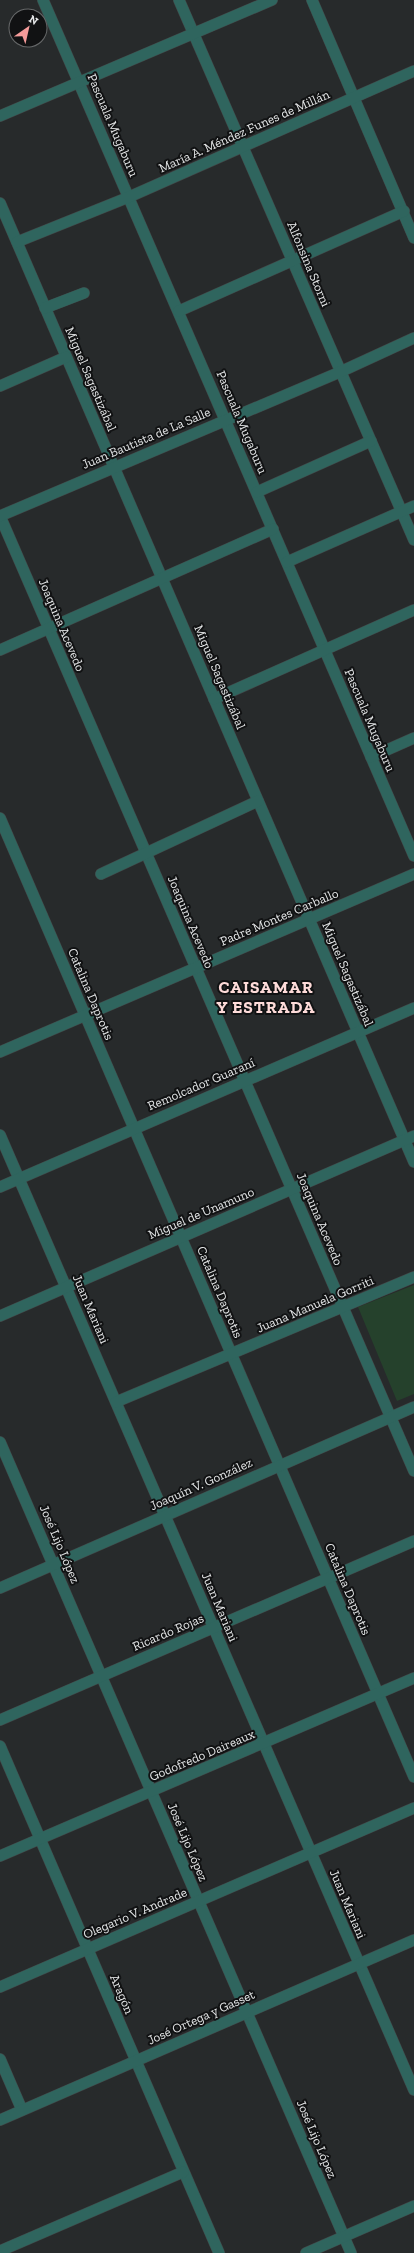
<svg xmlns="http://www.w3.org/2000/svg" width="414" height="2253" viewBox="0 0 414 2253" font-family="'Zilla Slab',serif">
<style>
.green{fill:#25412c}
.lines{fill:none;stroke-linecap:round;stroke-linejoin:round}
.minor-casing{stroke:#424546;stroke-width:12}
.minor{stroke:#2f655e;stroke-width:11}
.labels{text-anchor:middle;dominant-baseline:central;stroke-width:4;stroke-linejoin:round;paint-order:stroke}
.street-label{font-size:13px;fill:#e6e8e9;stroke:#111213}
.district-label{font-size:17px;font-weight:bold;letter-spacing:1px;fill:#fedbd9;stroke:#111213}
</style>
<rect width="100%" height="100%" fill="#272a2b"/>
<polygon class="green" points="414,1285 414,1394 397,1401 358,1307"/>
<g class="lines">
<g class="minor-casing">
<g id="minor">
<polyline points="43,0 414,856"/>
<polyline points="179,0 414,540"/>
<polyline points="312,0 414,238"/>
<polyline points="0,116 272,0"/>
<polyline points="0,203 414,1162"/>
<polyline points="17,242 129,197 414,71"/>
<polyline points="45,308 84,293"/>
<polyline points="179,311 404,211"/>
<polyline points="0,386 66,357"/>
<polyline points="257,492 371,441"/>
<polyline points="0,516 414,1471"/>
<polyline points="0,516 340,372 414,338"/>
<polyline points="287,562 414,506"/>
<polyline points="0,650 273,529"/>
<polyline points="214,699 414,610"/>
<polyline points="371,757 414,738"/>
<polyline points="0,818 414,1777"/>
<polyline points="101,874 258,801"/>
<polyline points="0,1052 414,874"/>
<polyline points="0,1135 414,2090"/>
<polyline points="0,1187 414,1008"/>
<polyline points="0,1316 414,1136"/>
<polyline points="116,1402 414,1277"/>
<polyline points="0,1442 351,2253"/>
<polyline points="0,1588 414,1407"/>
<polyline points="0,1720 414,1541"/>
<polyline points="0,1746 219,2253"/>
<polyline points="0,1856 414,1678"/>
<polyline points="0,1987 414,1808"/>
<polyline points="0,2059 22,2110"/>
<polyline points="0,2120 414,1940"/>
<polyline points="0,2251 183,2172"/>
<polyline points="306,2253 414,2206"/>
</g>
</g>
<use href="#minor" class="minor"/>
</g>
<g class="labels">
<g class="street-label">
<text transform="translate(113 125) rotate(67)">Pascuala Mugaburu</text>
<text transform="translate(244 131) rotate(-24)">María A. Méndez Funes de Millán</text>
<text transform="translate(309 264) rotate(67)">Alfonsina Storni</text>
<text transform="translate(91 379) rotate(67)">Miguel Sagastizábal</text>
<text transform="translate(242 422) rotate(67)">Pascuala Mugaburu</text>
<text transform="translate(146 438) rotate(-23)">Juan Bautista de La Salle</text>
<text transform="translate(62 625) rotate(67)">Joaquina Acevedo</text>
<text transform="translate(220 677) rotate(67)">Miguel Sagastizábal</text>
<text transform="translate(370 720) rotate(67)">Pascuala Mugaburu</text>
<text transform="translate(279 917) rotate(-23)">Padre Montes Carballo</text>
<text transform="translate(191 922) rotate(67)">Joaquina Acevedo</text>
<text transform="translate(348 974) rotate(67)">Miguel Sagastizábal</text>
<text transform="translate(91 994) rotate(67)">Catalina Daprotis</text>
<text transform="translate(201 1084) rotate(-23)">Remolcador Guaraní</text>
<text transform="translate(201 1213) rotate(-23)">Miguel de Unamuno</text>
<text transform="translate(320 1219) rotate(67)">Joaquina Acevedo</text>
<text transform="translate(220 1292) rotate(67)">Catalina Daprotis</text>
<text transform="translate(315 1304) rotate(-23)">Juana Manuela Gorriti</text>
<text transform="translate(91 1309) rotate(67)">Juan Mariani</text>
<text transform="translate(201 1484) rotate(-24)">Joaquín V. González</text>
<text transform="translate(60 1544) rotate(67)">José Lijo López</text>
<text transform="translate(348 1589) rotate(67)">Catalina Daprotis</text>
<text transform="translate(220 1607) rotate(67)">Juan Mariani</text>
<text transform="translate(168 1632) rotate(-23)">Ricardo Rojas</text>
<text transform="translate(202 1755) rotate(-23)">Godofredo Daireaux</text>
<text transform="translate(188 1842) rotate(67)">José Lijo López</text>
<text transform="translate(348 1904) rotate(67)">Juan Mariani</text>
<text transform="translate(135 1913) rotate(-23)">Olegario V. Andrade</text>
<text transform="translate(122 1994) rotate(67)">Aragón</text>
<text transform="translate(201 2017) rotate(-24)">José Ortega y Gasset</text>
<text transform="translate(317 2139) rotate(67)">José Lijo López</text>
</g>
<g class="district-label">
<text x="266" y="987">CAISAMAR<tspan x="266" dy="20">Y ESTRADA</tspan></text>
</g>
</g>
<g transform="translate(28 28) rotate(34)"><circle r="19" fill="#111213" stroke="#666869"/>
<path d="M0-3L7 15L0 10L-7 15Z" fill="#f59b9a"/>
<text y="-6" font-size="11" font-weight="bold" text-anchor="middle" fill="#e6e8e9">N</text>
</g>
</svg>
